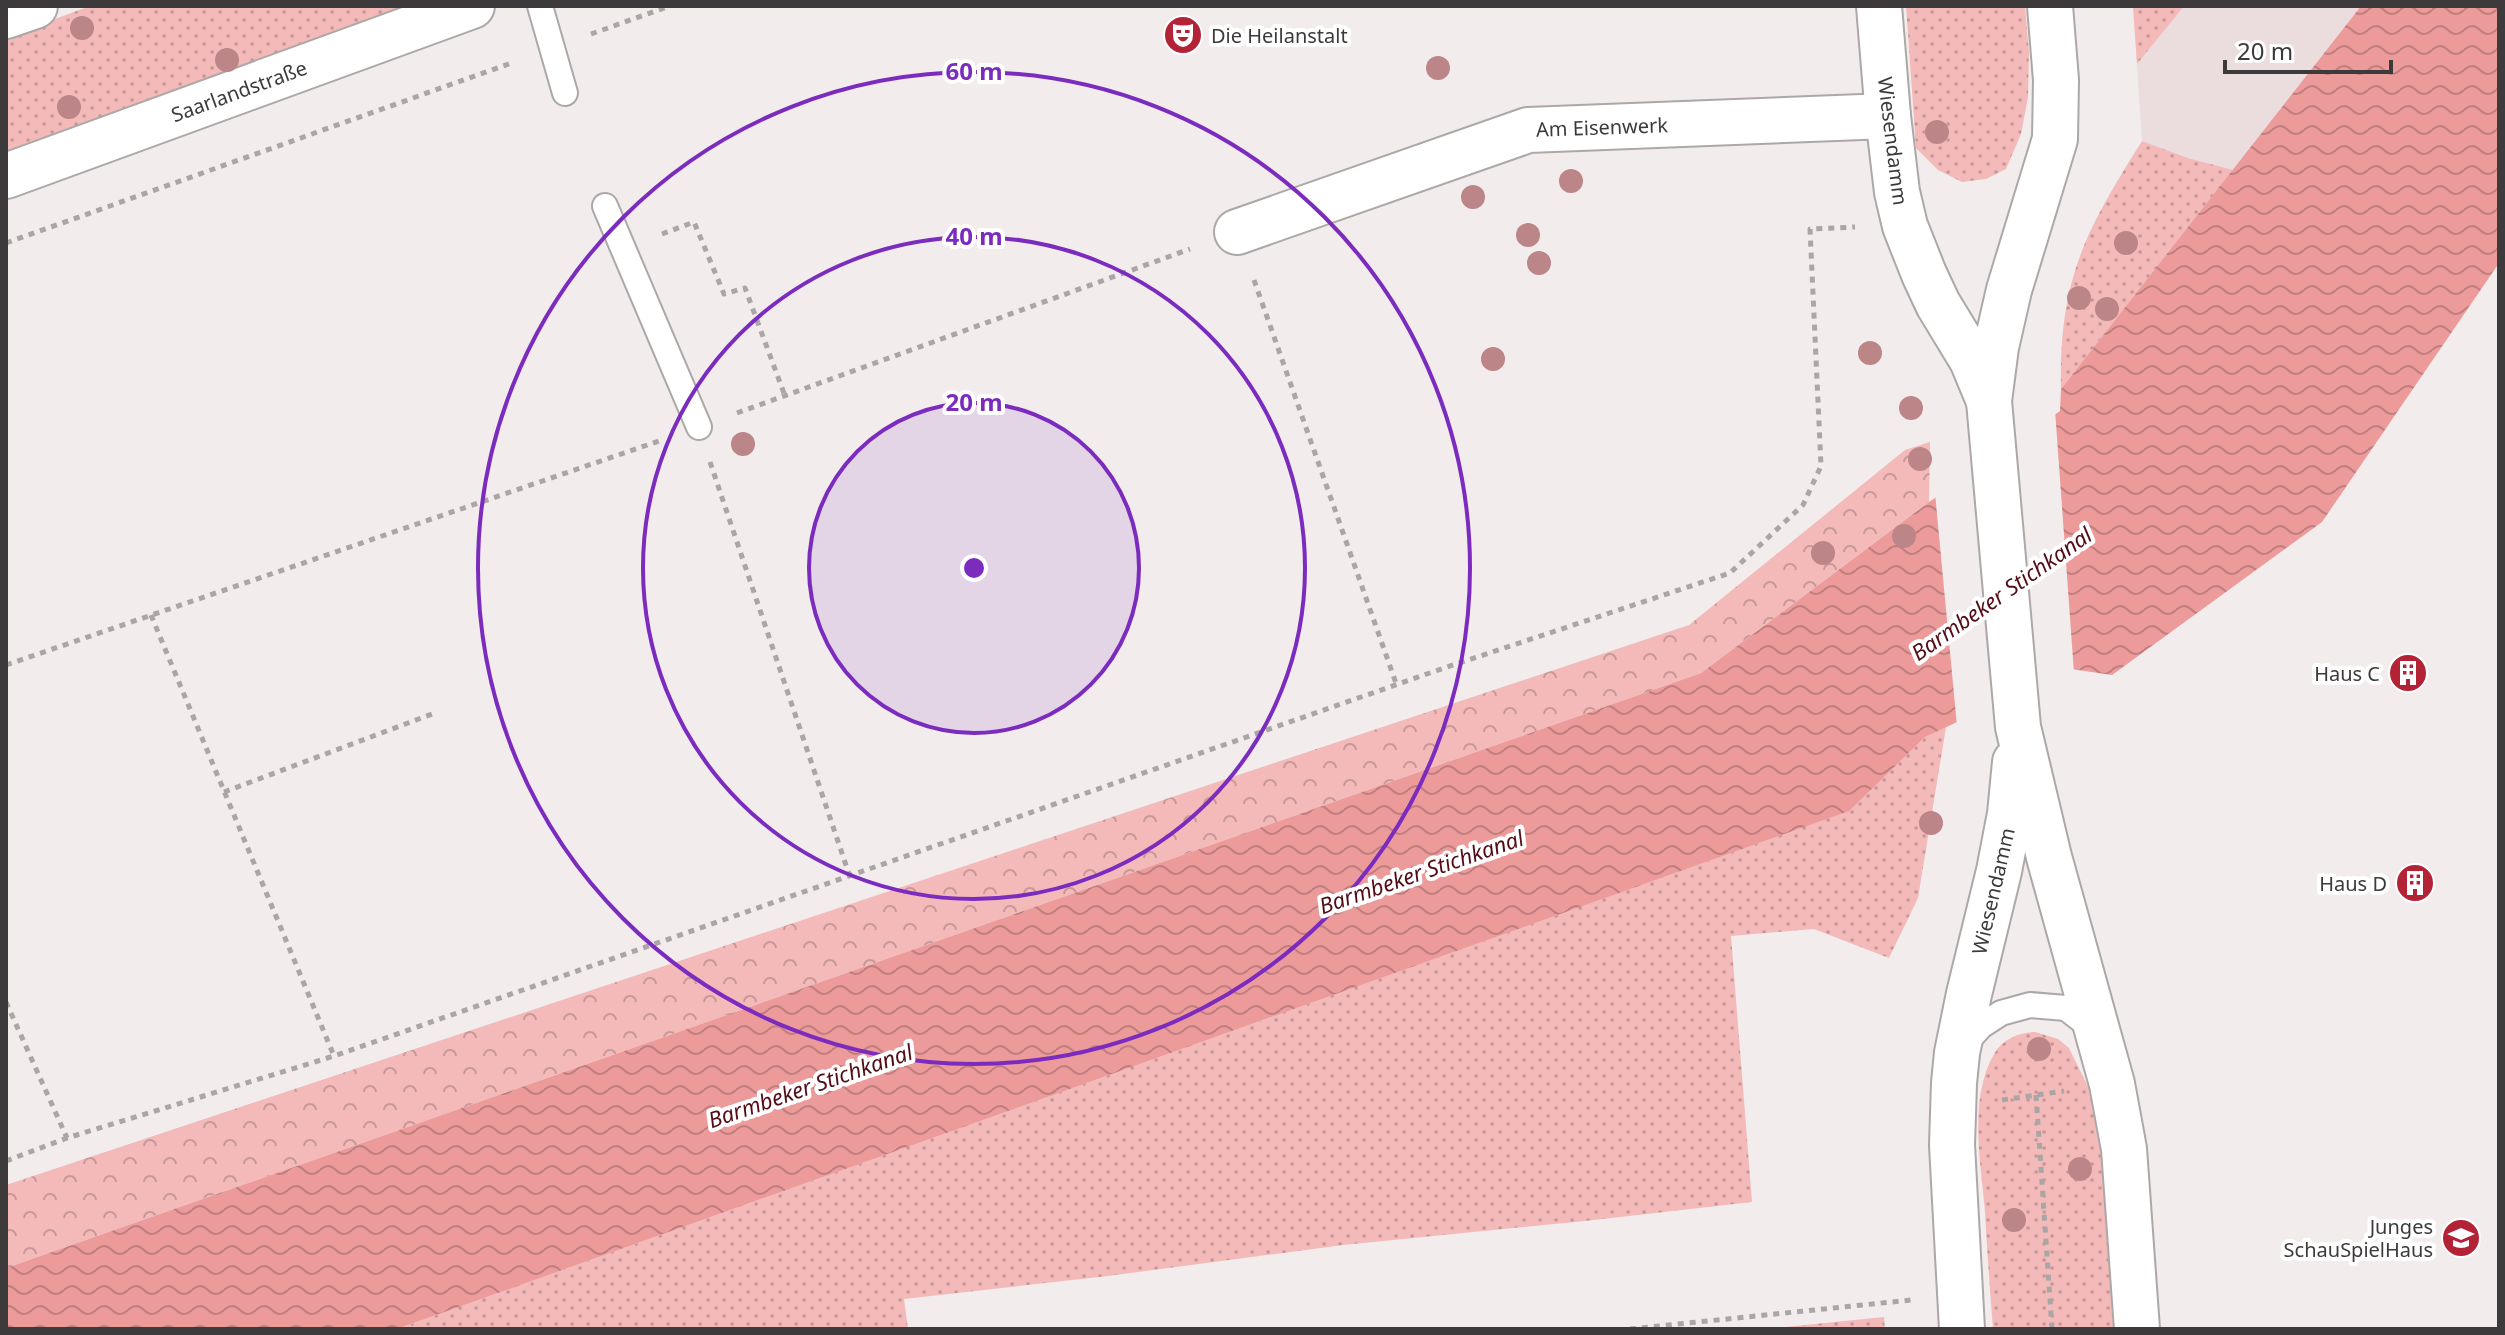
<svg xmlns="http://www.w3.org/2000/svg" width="2505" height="1335" viewBox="0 0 2505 1335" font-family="'Noto Sans',sans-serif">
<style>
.built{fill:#ebdddd}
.grass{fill:url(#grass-dots)}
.forest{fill:url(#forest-crowns)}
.water{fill:url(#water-waves)}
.pier{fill:#f2ecec}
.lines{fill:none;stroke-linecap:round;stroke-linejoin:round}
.service-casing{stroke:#ada8a8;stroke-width:28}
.minor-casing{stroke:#ada8a8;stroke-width:48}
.tertiary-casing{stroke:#ada8a8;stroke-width:48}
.secondary-casing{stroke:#ada8a8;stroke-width:48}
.path{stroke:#aaa6a6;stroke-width:5;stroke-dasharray:6 6;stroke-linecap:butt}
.service{stroke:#fff;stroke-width:24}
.minor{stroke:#fff;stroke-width:44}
.tertiary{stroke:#fff;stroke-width:44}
.secondary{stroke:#fff;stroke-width:44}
.tree{fill:#bc8588}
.ring{fill:none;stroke:#7b2cbf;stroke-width:4}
.labels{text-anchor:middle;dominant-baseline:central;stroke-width:8;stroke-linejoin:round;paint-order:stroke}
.poi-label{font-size:20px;fill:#3c3a3a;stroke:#fff;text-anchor:end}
.street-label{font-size:20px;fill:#3c3a3a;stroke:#fff}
.water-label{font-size:22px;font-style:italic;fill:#540c15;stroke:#fff}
.centre{fill:#7b2cbf;stroke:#fff;stroke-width:4}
.ring-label{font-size:24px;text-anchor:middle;font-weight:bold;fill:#7b2cbf;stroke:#fff;stroke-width:8;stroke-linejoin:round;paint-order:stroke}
</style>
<defs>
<pattern id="grass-dots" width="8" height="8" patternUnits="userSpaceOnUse" patternTransform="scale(2)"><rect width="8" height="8" fill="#f3bab9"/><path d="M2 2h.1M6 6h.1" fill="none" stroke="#c69897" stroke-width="1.8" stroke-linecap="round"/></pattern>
<pattern id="forest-crowns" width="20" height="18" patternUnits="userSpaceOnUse" patternTransform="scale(2)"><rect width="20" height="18" fill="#f3bab9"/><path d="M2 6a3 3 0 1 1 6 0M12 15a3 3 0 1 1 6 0" fill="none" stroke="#c69897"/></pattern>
<pattern id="water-waves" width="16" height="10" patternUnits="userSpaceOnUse" patternTransform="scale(2)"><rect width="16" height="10" fill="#ec9b9a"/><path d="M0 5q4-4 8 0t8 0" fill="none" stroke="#c07f7f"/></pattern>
</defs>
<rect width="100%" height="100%" fill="#f2ecec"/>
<polygon class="built" points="2133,6 2361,6 2233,170 2188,158 2142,141"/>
<g class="grass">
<polygon points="90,6 411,6 6,151 6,37"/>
<polygon points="1906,6 2025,6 2029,52 2028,97 2021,134 2006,169 1986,179 1962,182 1938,170 1916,148"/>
<polygon points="2133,6 2184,6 2137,64"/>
<path d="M 2142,141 L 2188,158 L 2233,170 L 2061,389 C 2059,279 2085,232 2142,141 Z"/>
<polygon points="1946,727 1918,898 1889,958 1814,929 1731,936 1752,1202 1585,1221 1343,1245 1108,1276 904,1299 908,1329 397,1329 1848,811 1925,737"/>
<path d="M 2035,1032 L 2058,1039 L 2069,1048 L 2093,1097 L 2102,1137 L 2114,1329 L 1993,1329 C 1990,1290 1987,1251 1985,1212 C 1981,1163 1968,1100 1994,1054 C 2003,1039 2018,1033 2035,1032 Z"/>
<polygon points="1884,1317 1885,1329 1766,1329"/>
</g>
<polygon class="forest" points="1930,442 1929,502 1701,673 6,1268 6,1185 1689,625 1905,450"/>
<polygon class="water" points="2361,6 2499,6 2499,263 2322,522 2112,675 2071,669 1925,737 1849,811 397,1329 6,1329 6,1268 1701,673 1929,502 2060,411 2061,389"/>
<polygon class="pier" points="2055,410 2074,673 1957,726 1935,493"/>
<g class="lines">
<g class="service-casing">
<g id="service">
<polyline points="540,6 565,93"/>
<polyline points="605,206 699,427"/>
<polyline points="1963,1046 1981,1026 2001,1013 2030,1005 2066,1008 2093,1029"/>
</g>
</g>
<g class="minor-casing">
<polyline id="minor" points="1237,232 1528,130 1888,116"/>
</g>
<g class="tertiary-casing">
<g id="tertiary">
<polyline points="1879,6 1888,116 1897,192 1905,226 1924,274 1938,304 1972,360 1989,401"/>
<polyline points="2050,6 2056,80 2055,139 2009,290 1996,347 1989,401 2018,727 2049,857 2112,1084 2124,1149 2137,1329"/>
<polyline points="1962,1329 1952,1145 1954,1083 1957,1053 1969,994 1999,871 2010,814 2015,762"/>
</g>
</g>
<g class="secondary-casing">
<g id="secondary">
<polyline points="6,16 35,6"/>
<polyline points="6,176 472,6"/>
</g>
</g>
<g class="path">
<polyline points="591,34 670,6"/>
<polyline points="662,234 694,222 724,294 745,288 785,396"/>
<polyline points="6,243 514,62"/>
<polyline points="1254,280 1397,686"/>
<polyline points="737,413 1190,249"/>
<polyline points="710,462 850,877"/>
<polyline points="151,615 334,1056"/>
<polyline points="6,665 659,441"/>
<polyline points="224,792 432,714"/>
<polyline points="6,1002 67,1138"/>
<polyline points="2036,1095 2052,1329"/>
<polyline points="2002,1100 2064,1091"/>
<polyline points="6,1161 67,1138 334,1056 1444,668 1730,573 1803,505 1821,466 1810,229 1855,227"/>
<polyline points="1630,1329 1911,1300"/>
</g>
<use href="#service" class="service"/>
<use href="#minor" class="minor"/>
<use href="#tertiary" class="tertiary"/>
<use href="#secondary" class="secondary"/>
</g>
<g class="tree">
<circle cx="82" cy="28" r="12"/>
<circle cx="227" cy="60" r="12"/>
<circle cx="1438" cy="68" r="12"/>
<circle cx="69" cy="107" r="12"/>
<circle cx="1937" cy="132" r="12"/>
<circle cx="1571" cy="181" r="12"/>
<circle cx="1473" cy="197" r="12"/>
<circle cx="1528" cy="235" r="12"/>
<circle cx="2126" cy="243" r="12"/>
<circle cx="1539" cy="263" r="12"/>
<circle cx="2079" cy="298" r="12"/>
<circle cx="2107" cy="309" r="12"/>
<circle cx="1870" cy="353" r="12"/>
<circle cx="1493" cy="359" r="12"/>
<circle cx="1911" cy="408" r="12"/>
<circle cx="743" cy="444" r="12"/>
<circle cx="1920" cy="459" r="12"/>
<circle cx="1904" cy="536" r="12"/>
<circle cx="1823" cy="553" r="12"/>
<circle cx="1931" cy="823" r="12"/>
<circle cx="2039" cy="1049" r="12"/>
<circle cx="2080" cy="1169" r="12"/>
<circle cx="2014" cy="1220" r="12"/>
</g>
<circle cx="974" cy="568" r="165" fill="#7b2cbf" fill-opacity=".12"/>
<g class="ring">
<circle cx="974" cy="568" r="165"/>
<circle cx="974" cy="568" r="331"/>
<circle cx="974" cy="568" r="496"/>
</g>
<defs>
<g id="theatre-disc" transform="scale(2)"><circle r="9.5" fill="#b42236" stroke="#fff"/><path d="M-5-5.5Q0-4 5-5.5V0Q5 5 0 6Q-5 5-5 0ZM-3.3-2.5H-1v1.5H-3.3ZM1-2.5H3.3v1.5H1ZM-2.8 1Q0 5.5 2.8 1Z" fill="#fff"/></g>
<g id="building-disc" transform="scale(2)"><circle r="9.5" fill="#b42236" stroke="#fff"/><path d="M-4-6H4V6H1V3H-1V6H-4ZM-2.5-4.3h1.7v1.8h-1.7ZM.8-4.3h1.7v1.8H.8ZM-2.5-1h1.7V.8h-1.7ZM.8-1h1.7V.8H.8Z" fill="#fff"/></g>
<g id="university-disc" transform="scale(2)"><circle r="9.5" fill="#b42236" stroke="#fff"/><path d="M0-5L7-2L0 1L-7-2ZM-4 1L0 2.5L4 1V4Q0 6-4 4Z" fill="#fff"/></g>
</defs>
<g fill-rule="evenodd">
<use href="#theatre-disc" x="1183" y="35"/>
<use href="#building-disc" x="2408" y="673"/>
<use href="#building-disc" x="2415" y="883"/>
<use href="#university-disc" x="2461" y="1238"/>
</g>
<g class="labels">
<g class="poi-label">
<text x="1211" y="35" text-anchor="start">Die Heilanstalt</text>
<text x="2380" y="673">Haus C</text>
<text x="2387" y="883">Haus D</text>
<text x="2433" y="1226">Junges<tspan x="2433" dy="23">SchauSpielHaus</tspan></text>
</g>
<g class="street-label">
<text transform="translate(239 91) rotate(-20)">Saarlandstraße</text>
<text transform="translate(1602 127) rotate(-2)">Am Eisenwerk</text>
<text transform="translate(1893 141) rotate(83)">Wiesendamm</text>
<text transform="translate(1993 891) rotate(-77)">Wiesendamm</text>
</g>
<g class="water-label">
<text transform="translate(2001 593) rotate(-35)">Barmbeker Stichkanal</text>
<text transform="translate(1421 871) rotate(-19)">Barmbeker Stichkanal</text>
<text transform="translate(810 1085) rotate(-19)">Barmbeker Stichkanal</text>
</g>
</g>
<circle cx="974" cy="568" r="12" class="centre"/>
<g class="ring-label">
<text x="974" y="80">60 m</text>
<text x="974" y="245">40 m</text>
<text x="974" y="411">20 m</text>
</g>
<rect width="2505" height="1335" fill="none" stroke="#3c3a3a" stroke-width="16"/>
<path d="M2225 60v12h166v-12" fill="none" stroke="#3c3a3a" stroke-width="4"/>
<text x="2237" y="60" font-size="24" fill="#3c3a3a" stroke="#ffffff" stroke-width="6" paint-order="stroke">20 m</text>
</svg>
